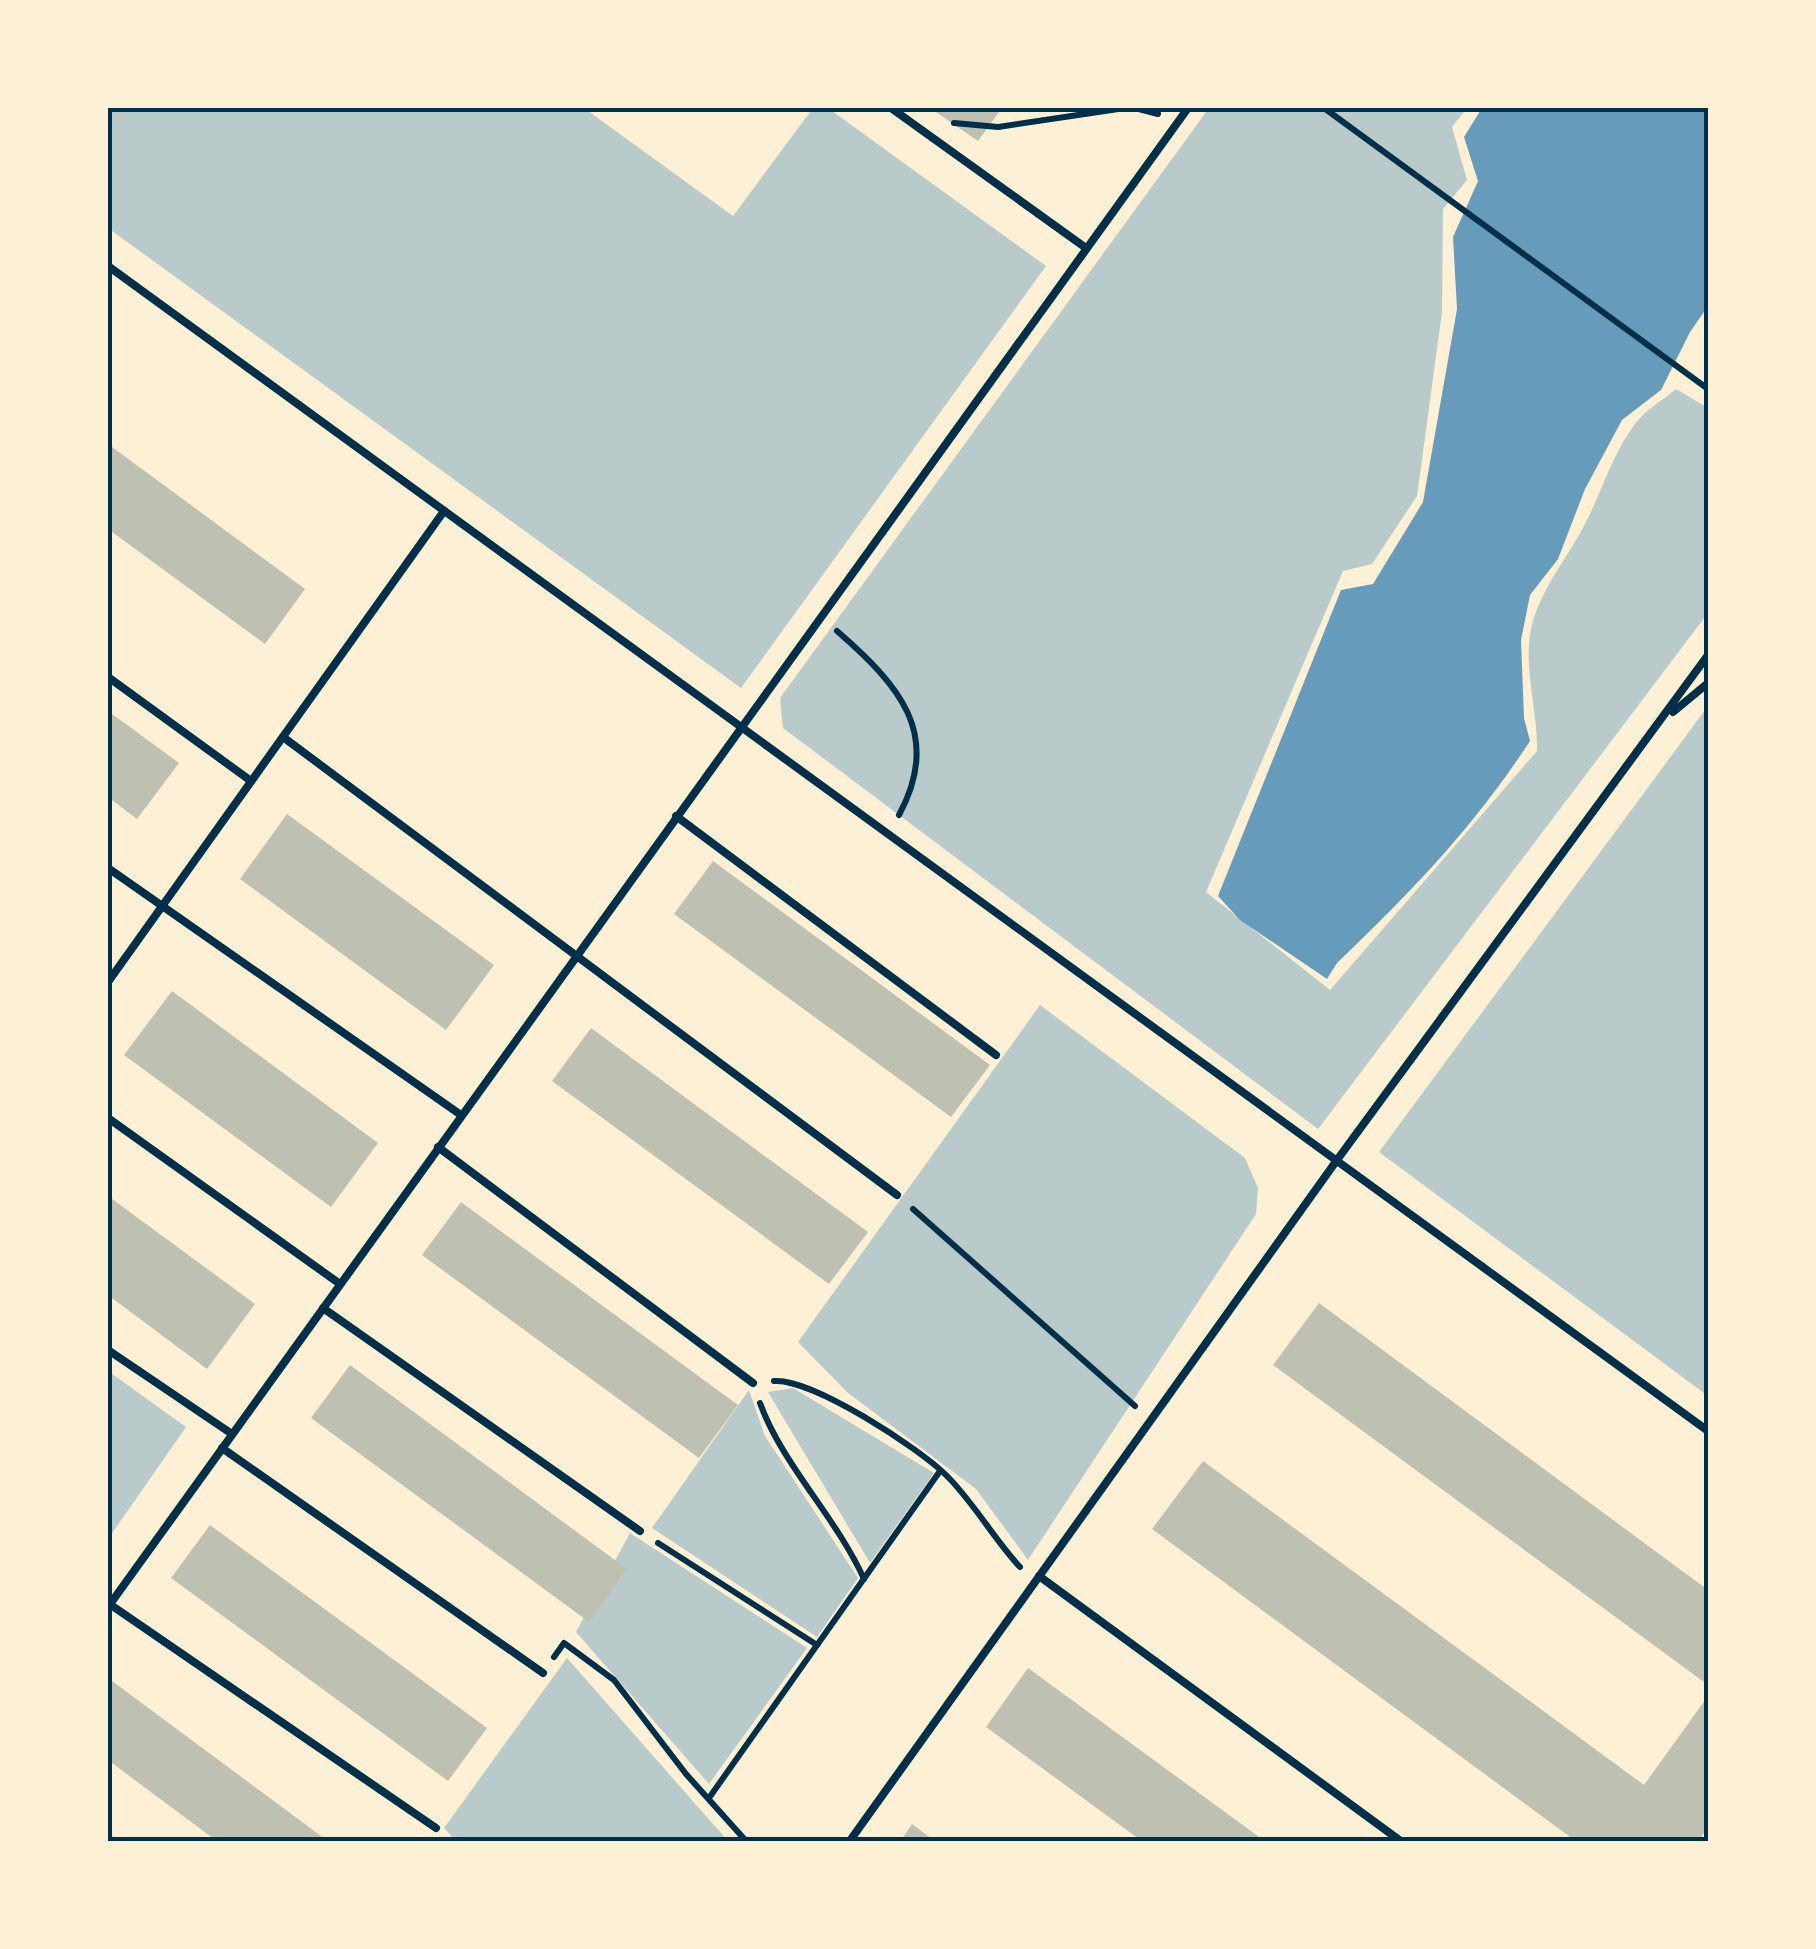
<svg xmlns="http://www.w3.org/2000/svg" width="1816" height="1949" viewBox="0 0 1816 1949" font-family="Overpass,sans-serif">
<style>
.green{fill:#b9caca}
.water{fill:#669bbc}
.building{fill:#bec0b2}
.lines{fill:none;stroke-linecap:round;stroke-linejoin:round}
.path{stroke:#003049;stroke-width:6}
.service{stroke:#003049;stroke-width:8}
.neatline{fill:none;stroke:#003049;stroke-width:4}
</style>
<rect width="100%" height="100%" fill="#fdf0d5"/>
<g class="green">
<polygon points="108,108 584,108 733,216 813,108 828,108 1046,266 741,688 108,228"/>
<path d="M 1209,108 L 1467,108 L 1452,127 L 1467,180 L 1443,209 L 1442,312 L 1417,496 L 1372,564 L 1343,571 L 1206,892 L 1330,990 L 1537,751 C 1538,711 1523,669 1531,629 C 1540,588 1569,557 1587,520 C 1603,488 1613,453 1635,424 C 1645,410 1663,400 1676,389 L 1708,408 L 1708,613 L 1318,1129 L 783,728 L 780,698 Z"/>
<polygon points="1708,706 1708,1396 1379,1152"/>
<polygon points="1040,1005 1245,1158 1258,1188 1256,1214 1028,1560 976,1489 848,1393 798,1342"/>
<polygon points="108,1371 186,1427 108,1539"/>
<polygon points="793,1388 934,1473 870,1563 768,1392"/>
<polygon points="749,1390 765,1436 858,1578 817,1637 652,1528"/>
<polygon points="630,1533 807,1648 709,1784 576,1632"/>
<polygon points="567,1658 728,1841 456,1841 444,1828"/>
</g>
<path class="water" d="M 1482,108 L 1708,108 L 1708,306 L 1690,332 L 1661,390 L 1622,420 L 1585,489 L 1558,559 L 1530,595 L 1521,640 L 1524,718 L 1530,741 C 1473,828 1412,891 1337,963 L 1327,979 L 1240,920 L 1218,896 L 1341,590 L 1373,584 L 1423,502 L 1457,309 L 1453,237 L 1478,181 L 1464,137 Z"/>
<g class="building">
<polygon points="930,108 1002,108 978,141"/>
<polygon points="108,444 305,589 265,644 108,529"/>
<polygon points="108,711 179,763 137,819 108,797"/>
<polygon points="287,814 494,965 446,1030 240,879"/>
<polygon points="713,861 990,1065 951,1117 674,914"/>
<polygon points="172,991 378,1143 331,1207 124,1055"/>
<polygon points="591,1028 868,1232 829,1284 552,1081"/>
<polygon points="108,1196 255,1304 207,1369 108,1295"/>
<polygon points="461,1202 738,1405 699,1458 422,1255"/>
<polygon points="1319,1303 1708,1590 1708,1685 1273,1365"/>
<polygon points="350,1365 627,1569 589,1622 311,1418"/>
<polygon points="1203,1461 1644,1785 1708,1696 1708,1827 1698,1842 1577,1842 1152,1529"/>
<polygon points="210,1525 487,1728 448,1781 171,1578"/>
<polygon points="1028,1668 1266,1842 1143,1842 986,1727"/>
<polygon points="108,1678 329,1842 218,1842 108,1760"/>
<polygon points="912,1824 936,1842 900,1842"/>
</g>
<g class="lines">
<g class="path">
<polyline points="1135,108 1158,114"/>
<polyline points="1324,108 1708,389"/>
<polyline points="954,123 998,127 1125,108"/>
<path d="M 837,631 C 899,685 943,734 899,815"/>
<polyline points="913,1209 1135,1406"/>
<path d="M 774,1381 C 812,1378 919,1448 947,1476 C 974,1503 994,1539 1020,1567"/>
<path d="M 760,1403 C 782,1464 836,1517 864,1579"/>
<polyline points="658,1543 817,1645"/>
<polyline points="554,1657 564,1643 614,1680 686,1774 747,1842"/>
<polyline points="709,1798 940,1471"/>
</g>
<g class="service">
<polyline points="891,108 1086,248"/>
<polyline points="108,266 1708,1431"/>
<polyline points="108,677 251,781"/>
<polyline points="1673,712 1708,683"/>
<polyline points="283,737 897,1195"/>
<polyline points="676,816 996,1055"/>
<polyline points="108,868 461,1115"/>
<polyline points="108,982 444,511"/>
<polyline points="108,1118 340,1284"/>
<polyline points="438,1147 753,1383"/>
<polyline points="323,1308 640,1531"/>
<polyline points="108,1350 232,1434"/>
<polyline points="222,1448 543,1673"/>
<polyline points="1039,1576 1402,1842"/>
<polyline points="108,1603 436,1828"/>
<polyline points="108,1607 1188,108"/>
<polyline points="108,1838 112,1842"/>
<polyline points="849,1842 1337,1160 1708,655"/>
</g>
</g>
<rect width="1816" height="1949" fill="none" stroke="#fdf0d5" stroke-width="220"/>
<rect x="110" y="110" width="1596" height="1729" class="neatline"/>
</svg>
